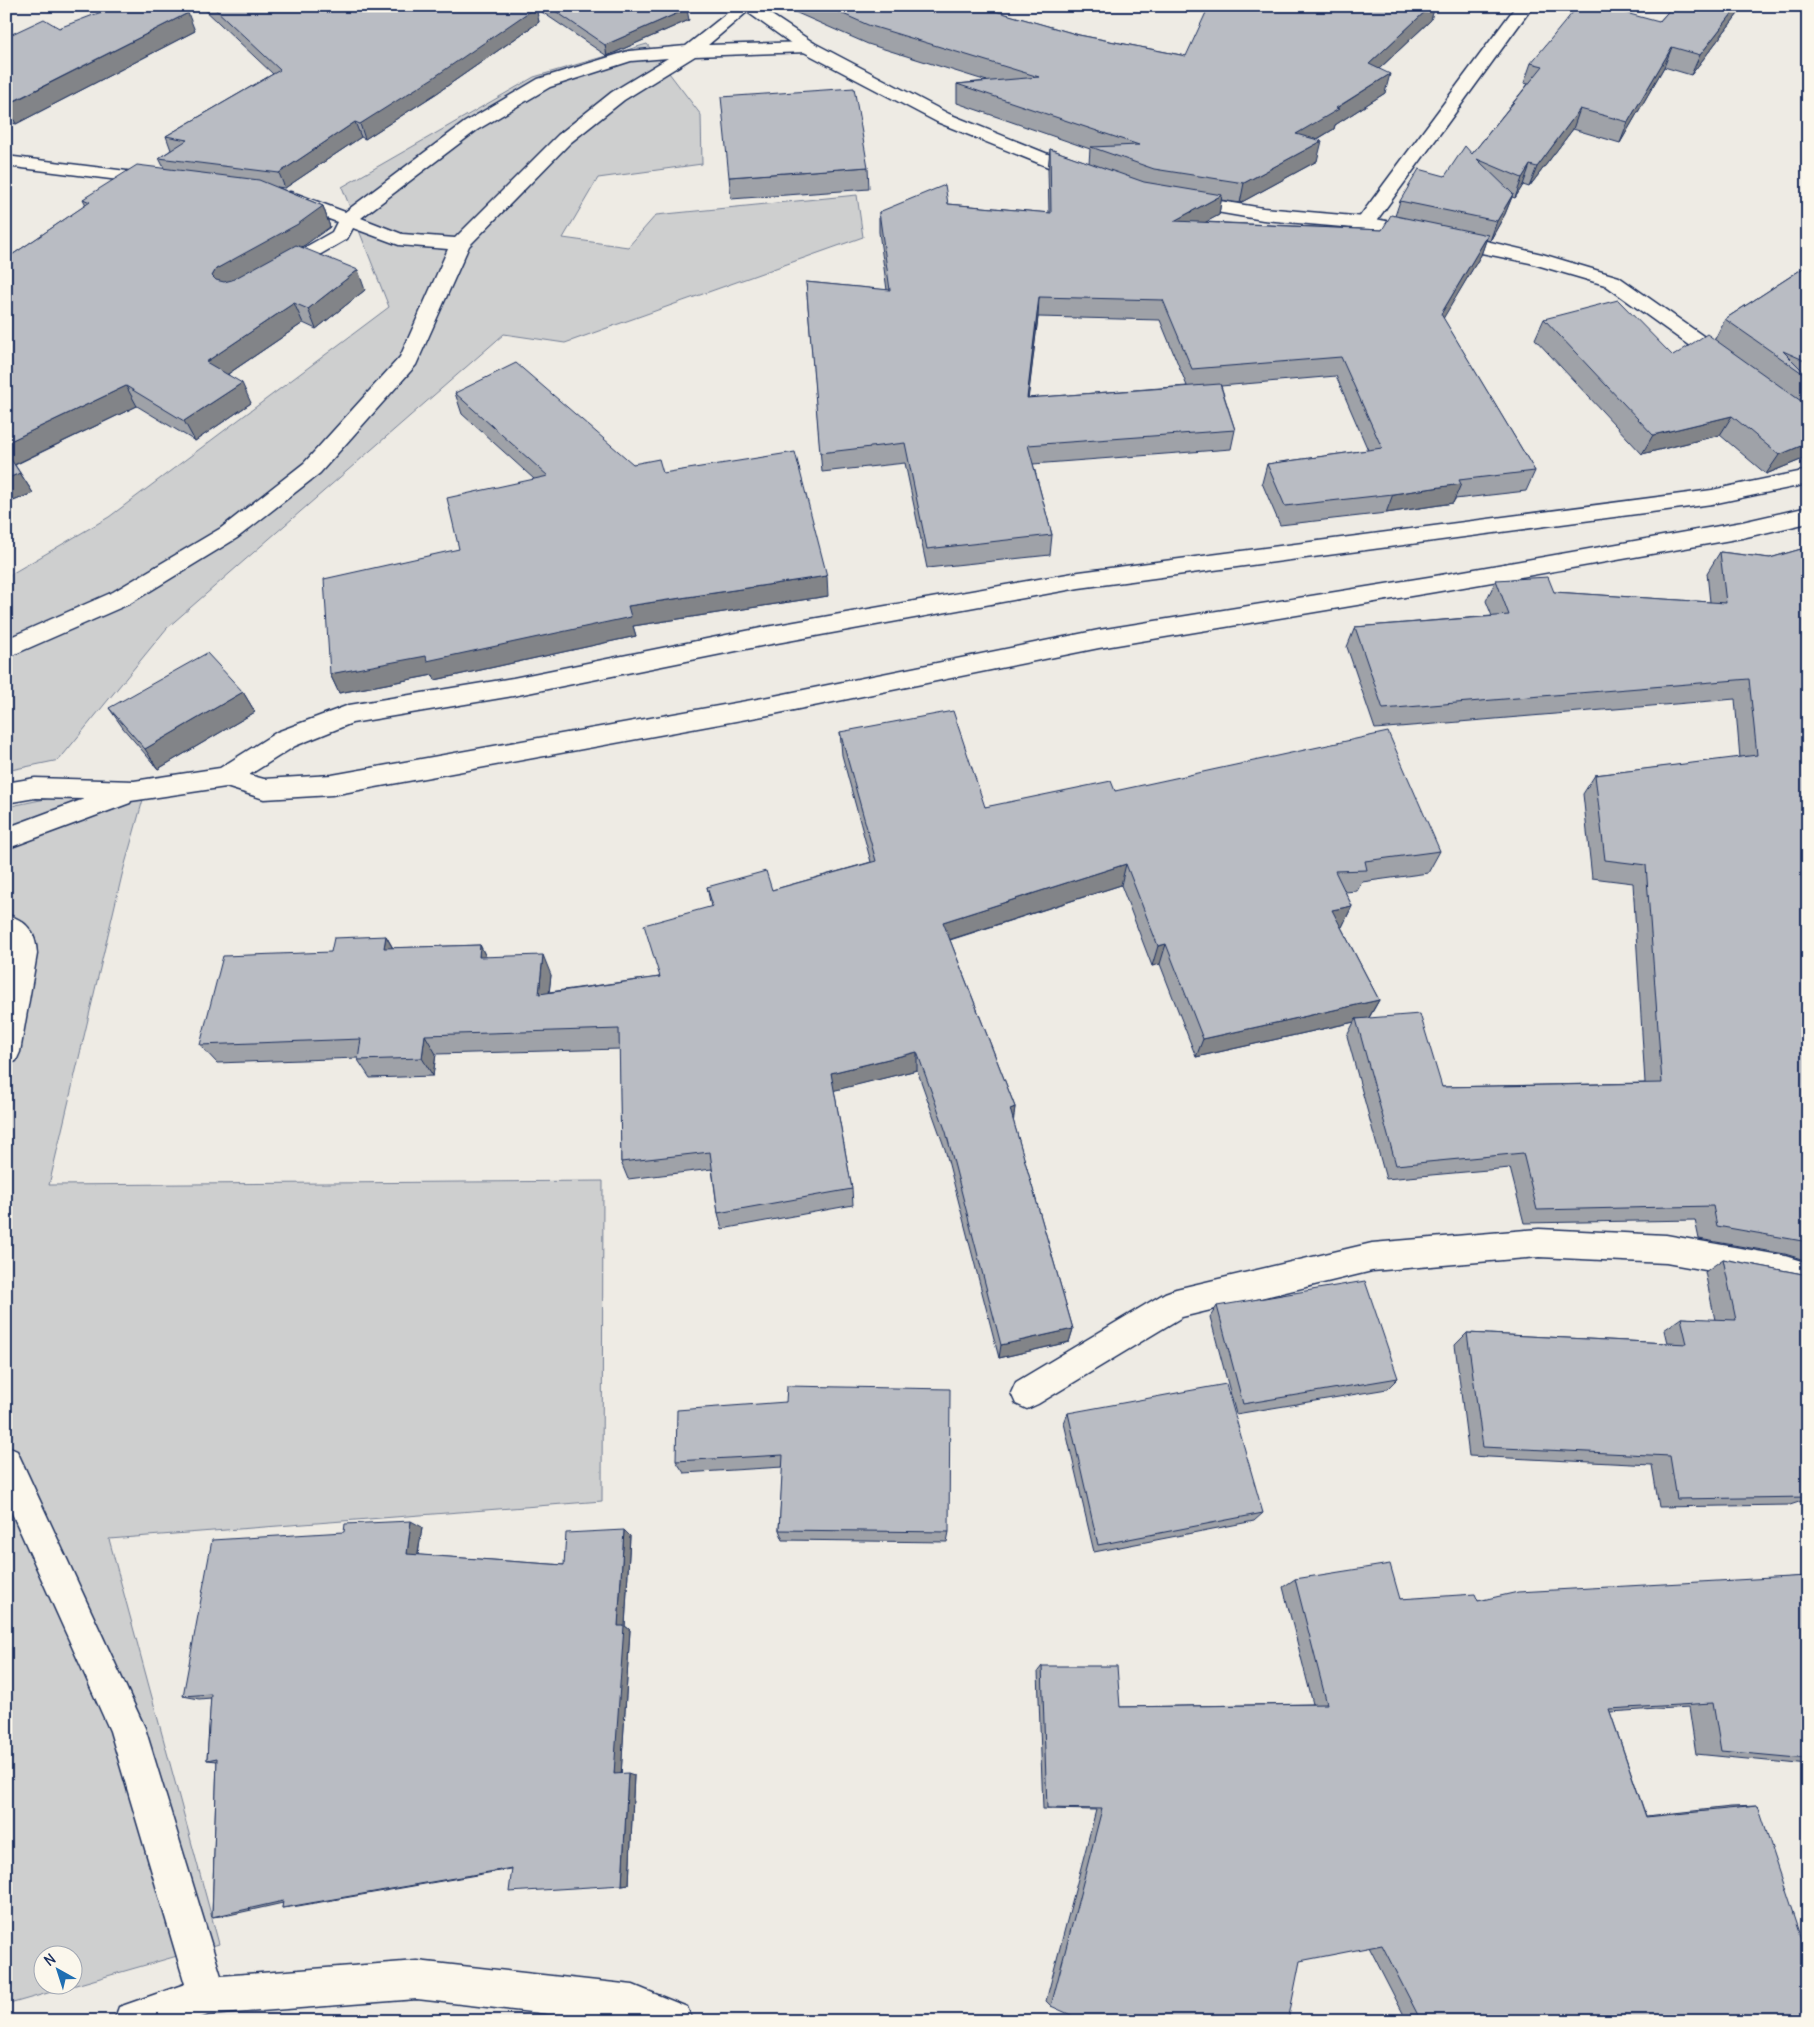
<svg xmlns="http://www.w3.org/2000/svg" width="1814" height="2027" viewBox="0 0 1814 2027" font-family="Delius,sans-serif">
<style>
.green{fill:#cecfcf;stroke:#747f96;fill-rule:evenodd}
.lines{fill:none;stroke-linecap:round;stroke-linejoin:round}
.street-casing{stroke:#1b2f5e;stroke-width:3}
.secondary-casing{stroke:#1b2f5e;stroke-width:3}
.street{fill:#fbf7ec;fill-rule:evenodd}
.secondary{fill:#fbf7ec;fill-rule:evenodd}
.wall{fill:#9fa2a8;stroke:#1b2f5e;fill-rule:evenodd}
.shaded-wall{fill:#828488;stroke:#1b2f5e}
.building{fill:#b9bcc3;stroke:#1b2f5e}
</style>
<rect width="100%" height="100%" fill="#eeebe4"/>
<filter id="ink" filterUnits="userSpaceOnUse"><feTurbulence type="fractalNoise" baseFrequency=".02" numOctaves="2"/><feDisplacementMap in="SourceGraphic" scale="10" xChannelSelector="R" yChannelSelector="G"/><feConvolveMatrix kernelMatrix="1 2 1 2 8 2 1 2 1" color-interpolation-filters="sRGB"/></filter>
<g filter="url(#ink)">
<g class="green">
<polygon points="647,44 701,115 702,164 598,178 563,238 628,247 656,215 857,195 863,237 565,343 504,334 167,628 59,760 6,771 6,577 109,517 389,307 342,187 534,77"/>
<path d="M 149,778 L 122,875 L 49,1185 L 603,1181 L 602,1501 L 109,1539 L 219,1944 L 6,2005 L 6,807 ZM 42,1954 L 72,1954 L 72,1984 L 42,1984 Z"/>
</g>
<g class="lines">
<g class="street-casing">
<g id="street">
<path d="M 736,6 L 754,6 L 708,45 L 808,42 L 814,43 L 816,47 L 814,51 L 808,52 L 695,56 L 624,100 L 570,143 L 469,246 L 416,365 L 320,473 L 237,538 L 129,604 L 6,658 L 6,639 L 113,592 L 221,528 L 304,463 L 400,357 L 448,249 L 399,245 L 353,228 L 347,239 L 286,274 L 279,276 L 272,274 L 269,270 L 272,266 L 332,232 L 337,222 L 283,202 L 281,198 L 283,194 L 290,192 L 297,194 L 345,212 L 465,122 L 538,79 L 629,51 L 686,46 ZM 668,58 L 612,92 L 558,135 L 455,238 L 402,234 L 361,218 L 477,130 L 550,87 L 631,61 Z"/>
<polygon points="1516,6 1533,6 1372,227 1365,229 1358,227 1356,223 1358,219"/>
<polygon points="6,156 159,175 165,176 168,180 165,184 159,185 6,166"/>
<polygon points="1808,470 1808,484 1712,504 1079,588 766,645 513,696 352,723 295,746 249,775 264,779 332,775 774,696 1099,630 1435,576 1742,522 1808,507 1808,523 1742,538 1435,592 1099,648 774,714 332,795 264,799 226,787 131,801 130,803 6,849 6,828 84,799 35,798 6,803 6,783 35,778 134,781 220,768 277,732 349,705 513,678 766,627 1079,572 1712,490"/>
<path d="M 6,914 C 27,921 36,932 37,954 L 20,1052 L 16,1061 L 6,1064 L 6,977 L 11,954 L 9,941 L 6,938 Z"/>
<polygon points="1539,1229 1666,1235 1785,1256 1808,1263 1808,1292 1785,1284 1666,1263 1539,1257 1372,1271 1182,1317 1038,1404 1027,1409 1016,1404 1011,1393 1016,1382 1165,1293 1176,1289 1372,1243"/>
<polygon points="6,1446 17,1451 145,1728 221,1976 417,1961 633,1985 687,2007 692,2021 611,2021 417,1999 208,2015 191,2021 114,2021 119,2007 185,1984 110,1731 6,1500"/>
</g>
</g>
<g class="secondary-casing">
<g id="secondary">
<polygon points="739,6 758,6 814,43 949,114 1090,171 1093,175 1090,179 1084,180 1078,179 937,122 802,51"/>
<polygon points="1183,195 1263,208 1365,217 1469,237 1542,254 1619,277 1733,357 1736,362 1733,367 1726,368 1719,367 1605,285 1530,263 1365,229 1263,220 1176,205 1174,201 1176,197"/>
</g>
</g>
<use href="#street" class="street"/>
<use href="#secondary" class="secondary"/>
</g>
<g class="wall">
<polygon points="201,6 399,6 401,9 405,6 675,6 689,20 607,56 536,8 539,22 437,93 365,139 361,137 285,188 277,187 323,206 330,227 301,247 365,290 316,329 303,323 228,374 251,403 195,441 137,406 15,465 33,493 6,504 6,259 86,205 83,199 164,168 159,158 171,150 166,136 273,74"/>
<path d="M 781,6 L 986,6 L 984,8 L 1079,35 L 1186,56 L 1431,20 L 1379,69 L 1385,93 L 1335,125 L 1334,129 L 1316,140 L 1317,161 L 1240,203 L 1221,200 L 1219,215 L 1205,222 L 1382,230 L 1395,216 L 1400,201 L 1445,176 L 1472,154 L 1528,84 L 1524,83 L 1531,63 L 1659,22 L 1673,6 L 1744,6 L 1691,75 L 1664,67 L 1620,143 L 1573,129 L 1529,187 L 1523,185 L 1515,198 L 1512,197 L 1505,214 L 1490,241 L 1486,240 L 1481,255 L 1443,318 L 1535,471 L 1526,491 L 1455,499 L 1453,503 L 1386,513 L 1280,525 L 1262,483 L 1267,464 L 1368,450 L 1336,376 L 1221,386 L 1235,430 L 1231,449 L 1033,464 L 1052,535 L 1050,555 L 927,568 L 905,463 L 822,472 L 806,282 L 887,290 L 879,232 L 879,212 L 948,204 L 1049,213 L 1048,169 L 1050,149 L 1089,163 L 1090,149 L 957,103 L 957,84 L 987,81 L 868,44 ZM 1038,317 L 1160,320 L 1187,386 L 1028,398 Z"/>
<polygon points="59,28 195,31 16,124 8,122 6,123 6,32 12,34"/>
<polygon points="868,167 869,189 731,199 729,177"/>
<polygon points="1808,265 1808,391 1806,390 1800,400 1808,406 1808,457 1766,474 1720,435 1642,454 1535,339 1544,319 1673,356 1715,339 1725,319"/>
<polygon points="455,393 633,464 663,473 828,596 633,626 636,636 435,680 433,675 339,693 330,674 459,549 534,479 462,414"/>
<polygon points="1808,547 1808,1261 1785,1254 1699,1239 1695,1220 1524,1223 1510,1168 1386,1179 1347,1036 1354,1022 1196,1057 1160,964 1152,966 1121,885 950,940 1015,1107 1013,1120 1073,1329 1069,1342 999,1358 945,1149 917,1070 834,1090 852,1189 853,1205 722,1229 718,1213 712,1169 628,1179 621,1162 620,1049 436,1054 433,1076 370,1078 358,1060 358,1058 217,1063 200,1045 331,952 386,936 393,948 480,945 486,957 551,975 549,992 659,977 711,907 707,887 772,890 871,862 842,755 840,732 985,807 1115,791 1440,851 1428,873 1362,882 1357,891 1345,892 1352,906 1342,927 1341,927 1379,1000 1369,1018 1442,1087 1645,1083 1633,883 1592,878 1583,794 1595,775 1740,758 1735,699 1375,729 1347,647 1355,627 1492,616 1486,601 1496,580 1554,592 1710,602 1707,573 1720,552 1770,558"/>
<polygon points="243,692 255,712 158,769 123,728 109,708"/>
<polygon points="1723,1259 1808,1275 1808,1499 1790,1505 1659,1507 1652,1465 1469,1456 1455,1345 1467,1333 1667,1343 1664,1330 1681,1318 1715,1320 1705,1272"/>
<polygon points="1217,1306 1398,1378 1387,1389 1236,1414 1210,1317"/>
<polygon points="786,1402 949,1532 947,1542 783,1540 779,1530 783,1467 684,1473 676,1461"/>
<polygon points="1068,1413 1263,1513 1254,1521 1094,1552 1064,1423"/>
<polygon points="422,1527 418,1555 564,1565 630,1536 625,1626 630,1630 621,1774 634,1775 629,1884 622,1885 511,1869 298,1906 282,1908 283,1903 229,1915 212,1917 217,1761 207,1760 211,1698 199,1699 183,1696"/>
<polygon points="1808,1576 1808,1765 1696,1754 1689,1707 1610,1712 1646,1816 1731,1807 1758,1806 1808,2021 1407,2021 1369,1947 1051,2006 1046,2001 1096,1810 1043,1809 1038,1671 1042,1666 1120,1707 1313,1704 1283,1587 1295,1579 1400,1599 1478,1601"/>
</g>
<g class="shaded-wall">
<polygon points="1431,6 1435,6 1431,20 1364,83 1369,64"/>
<polygon points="1738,6 1744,6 1691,75 1700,55"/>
<polygon points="536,7 539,22 437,93 365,139 360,124"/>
<polygon points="687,9 689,20 607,56 605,45"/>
<polygon points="188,13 195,31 16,124 7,105"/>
<polygon points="1672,47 1664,67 1620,143 1628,122"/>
<polygon points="1390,74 1385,93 1335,125 1334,129 1292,154 1296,134"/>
<polygon points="1580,109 1573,129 1529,187 1537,167"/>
<polygon points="355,122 361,137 285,188 279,173"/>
<polygon points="1322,141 1317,161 1240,203 1244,183"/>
<polygon points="1530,165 1523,185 1515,198 1522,178"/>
<polygon points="1513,194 1505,214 1490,241 1497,221"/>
<polygon points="1222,195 1219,215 1171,241 1174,221"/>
<polygon points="323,206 330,227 305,245 225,289 212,276 216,269"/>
<polygon points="1488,235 1481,255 1434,334 1441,314"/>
<polygon points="358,270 365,290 316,329 308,309"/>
<polygon points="1039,297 1038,317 1026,417 1027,398"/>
<polygon points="294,303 303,323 216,382 206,362"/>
<polygon points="242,383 251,403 195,441 184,421"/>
<polygon points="126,386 137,406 14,465 6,453 6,443"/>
<polygon points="1732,416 1720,435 1642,454 1653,435"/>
<polygon points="1808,443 1808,457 1766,474 1779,455"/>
<polygon points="20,473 33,493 6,504 6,479"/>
<polygon points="1461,484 1453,503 1386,513 1393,494"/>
<polygon points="827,576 828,596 633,626 636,636 435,680 433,675 339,693 330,674 628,606"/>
<polygon points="243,692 255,712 158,769 145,749"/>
<polygon points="1126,864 1121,885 942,942 943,922"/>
<polygon points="1352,906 1342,927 1322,931 1332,910"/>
<polygon points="386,936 397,956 384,948"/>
<polygon points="1166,944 1160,964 1152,966 1158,946"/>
<polygon points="480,945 490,965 479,957"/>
<polygon points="543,955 551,975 547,1013 539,994"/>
<polygon points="1379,1000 1368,1019 1356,1019 1354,1022 1196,1057 1203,1039"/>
<polygon points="425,1035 436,1054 433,1076 422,1058"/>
<polygon points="917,1052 917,1070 832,1091 831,1073"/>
<polygon points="1015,1107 1013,1125 1010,1109"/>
<polygon points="1073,1329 1069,1342 999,1358 1001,1345"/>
<polygon points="411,1521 422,1527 417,1560 407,1554"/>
<polygon points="624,1530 630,1536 625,1626 630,1630 621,1776 614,1774 618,1626"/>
<polygon points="628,1773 634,1775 629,1884 622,1885"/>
</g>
<g class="building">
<polygon points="117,6 185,6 188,13 6,105 6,32 12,34 44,19 59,28"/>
<polygon points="212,6 399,6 401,9 405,6 536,7 433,78 360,124 355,122 279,173 159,158 187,140 166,136 280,70"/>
<polygon points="548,6 675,6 687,9 605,45"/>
<polygon points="825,6 978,6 1079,35 1186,56 1209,6 1431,6 1369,64 1390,74 1336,108 1339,109 1296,134 1322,141 1244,183 1154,169 1091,147 1139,145 957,84 1039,77 868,25"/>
<polygon points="1578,6 1600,6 1659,22 1673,6 1738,6 1700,55 1672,47 1628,122 1580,109 1537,167 1530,165 1522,178 1477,159 1513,194 1497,221 1400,201 1419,169 1445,176 1465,146 1472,154 1543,66 1531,63"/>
<polygon points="854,88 868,167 729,177 721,97"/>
<polygon points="1050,149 1144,182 1222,195 1174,221 1382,230 1391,215 1488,235 1441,314 1535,471 1459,480 1461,484 1393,494 1285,506 1267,464 1382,448 1341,357 1192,369 1163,300 1039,297 1027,398 1220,384 1235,430 1028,445 1052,535 927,549 905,443 820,453 806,282 890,290 879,212 945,185 948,204 1051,213"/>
<polygon points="137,165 259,180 323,206 298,224 216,269 212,276 216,280 224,282 232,280 296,245 358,270 308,309 294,303 206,362 242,383 184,421 126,386 6,443 6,259 90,202 83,199"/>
<polygon points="1808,265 1808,362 1783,351 1808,376 1808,377 1725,319"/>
<polygon points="1618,300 1673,356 1707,334 1808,406 1808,443 1779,455 1732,416 1653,435 1544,319"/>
<polygon points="516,363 633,464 659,459 663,473 795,452 827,576 628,606 631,617 427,661 426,656 330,674 324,579 459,549 447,498 548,476 455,393"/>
<polygon points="6,452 20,473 6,479"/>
<polygon points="1808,547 1808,1242 1717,1226 1713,1206 1537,1210 1523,1153 1396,1165 1356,1019 1420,1014 1442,1087 1662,1083 1646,865 1605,860 1595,775 1757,755 1749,679 1383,709 1355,627 1509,615 1496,580 1548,577 1554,592 1726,603 1720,552 1770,558"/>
<polygon points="207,653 243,692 145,749 109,708"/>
<polygon points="953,711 985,807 1111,781 1115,791 1388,732 1440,851 1365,861 1367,870 1335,871 1352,906 1332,910 1379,1000 1203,1039 1166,944 1158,946 1126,864 943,922 1015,1107 1010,1109 1073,1329 1001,1345 946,1132 917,1052 831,1073 852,1189 718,1213 710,1152 621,1162 619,1029 425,1035 422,1058 358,1060 361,1039 200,1045 223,956 331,952 334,938 386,936 384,948 480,945 479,957 543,955 539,994 660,977 644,925 713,906 707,887 766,871 772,890 876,861 840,732"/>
<polygon points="1723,1259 1808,1275 1808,1467 1805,1466 1808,1477 1808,1497 1677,1499 1670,1456 1483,1447 1467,1333 1687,1344 1681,1318 1736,1320"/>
<polygon points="1365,1281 1398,1378 1243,1404 1217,1306"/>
<polygon points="1226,1384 1263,1513 1098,1545 1068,1413"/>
<polygon points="787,1386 950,1389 949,1532 779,1530 783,1455 676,1461 677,1410 786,1402"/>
<polygon points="411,1521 407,1554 564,1565 566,1533 624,1530 618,1626 624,1626 614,1774 628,1773 622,1885 509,1892 512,1868 282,1908 283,1901 212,1917 217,1758 207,1760 211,1694 183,1696 212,1540 344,1532 345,1524"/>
<polygon points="1390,1564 1400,1599 1475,1594 1478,1601 1518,1592 1808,1576 1808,1759 1721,1751 1713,1703 1609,1709 1646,1817 1758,1806 1808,1957 1808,2021 1421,2021 1382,1945 1300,1961 1288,2021 1084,2021 1051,2006 1102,1809 1047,1808 1042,1666 1117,1666 1120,1707 1327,1704 1295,1579"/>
</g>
</g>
<rect width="1814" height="2027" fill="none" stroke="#fbf7ec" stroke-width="25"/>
<rect x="12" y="12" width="1789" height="2002" fill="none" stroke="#1b2f5e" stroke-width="2" filter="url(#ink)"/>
<g transform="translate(58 1970) rotate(321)"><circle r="24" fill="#fbf7ec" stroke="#a1a7b3"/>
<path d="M0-4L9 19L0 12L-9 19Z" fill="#1f6fb2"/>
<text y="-8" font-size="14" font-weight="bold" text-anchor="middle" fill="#1b2f5e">N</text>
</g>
</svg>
